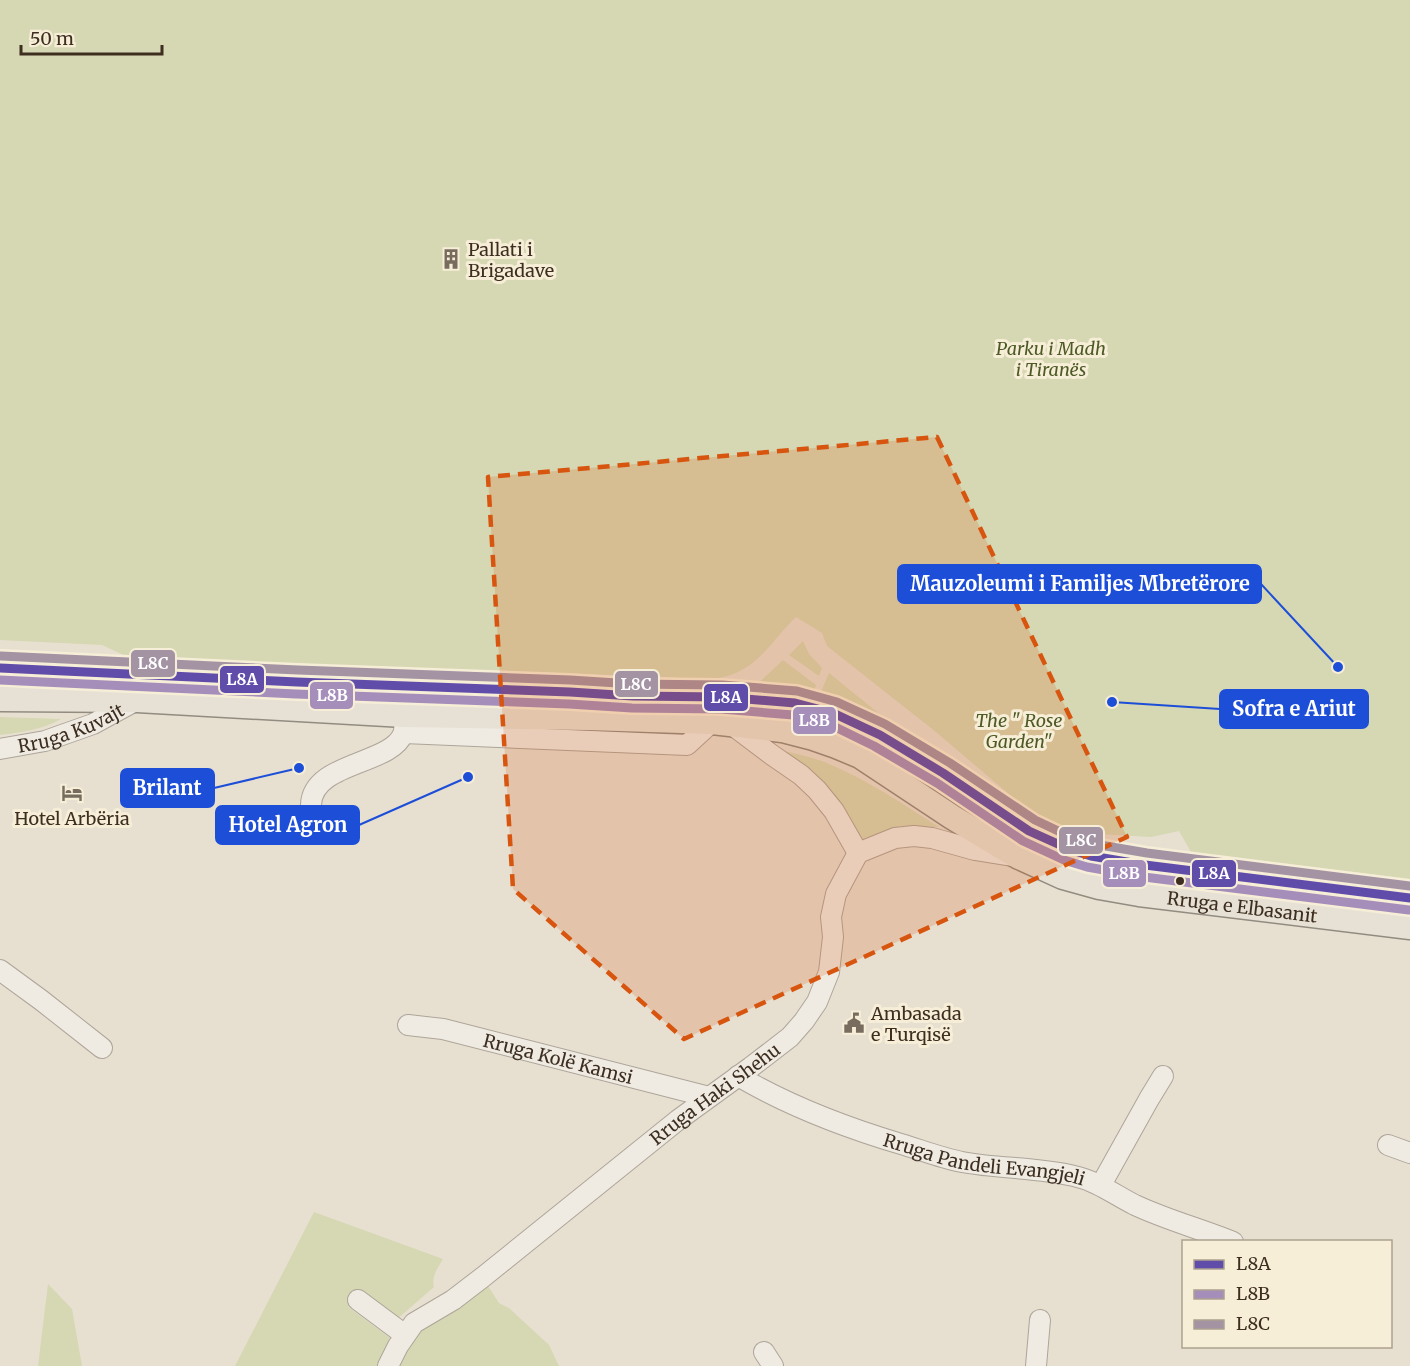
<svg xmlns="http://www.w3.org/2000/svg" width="1410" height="1366" viewBox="0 0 1410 1366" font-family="Merriweather,serif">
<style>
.green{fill:#d6d7b3}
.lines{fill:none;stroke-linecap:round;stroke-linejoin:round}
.minor-casing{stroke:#ada599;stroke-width:22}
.major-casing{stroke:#928b80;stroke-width:27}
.minor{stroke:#efebe3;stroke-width:20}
.major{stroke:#e6e1d4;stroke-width:24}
.bus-1-casing{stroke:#f7eed8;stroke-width:14}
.bus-2-casing{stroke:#f7eed8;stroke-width:14}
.bus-3-casing{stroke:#f7eed8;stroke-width:14}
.bus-1{stroke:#604daa;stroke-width:9}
.bus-2{stroke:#a68ebb;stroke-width:9}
.bus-3{stroke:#a393a3;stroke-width:9}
.marked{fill:#d7550e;fill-opacity:0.2;stroke:#d7550e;stroke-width:4.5;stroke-dasharray:12 8;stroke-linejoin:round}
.bus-dot{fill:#3d2e20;stroke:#f7eed8;stroke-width:2}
.labels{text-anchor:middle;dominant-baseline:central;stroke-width:6;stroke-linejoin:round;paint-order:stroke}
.poi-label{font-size:18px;fill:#3d2e20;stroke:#f7eed8;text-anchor:start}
.park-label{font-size:18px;font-style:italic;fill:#4d5a26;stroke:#f7eed8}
.street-label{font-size:18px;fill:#3d2e20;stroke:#f7eed8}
.leader{fill:none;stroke:#1d4ed8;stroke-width:2}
.callout-dot{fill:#1d4ed8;stroke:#f7eed8;stroke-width:2}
.callout{fill:#1d4ed8;stroke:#1d4ed8;stroke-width:2}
.callout-label{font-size:20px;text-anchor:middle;font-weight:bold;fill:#fff}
.line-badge{stroke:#f7eed8;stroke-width:2}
.badge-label{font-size:16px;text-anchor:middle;font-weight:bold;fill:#fff}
</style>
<rect width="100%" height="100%" fill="#e7e0d1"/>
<g class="green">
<path d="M 0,0 L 1410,0 L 1410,879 L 1191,852 L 1179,831 L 1151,837 L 1080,833 L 1080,829 L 1062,826 L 1043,819 L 1023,806 L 936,732 L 827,646 L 822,633 L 796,617 C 781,631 770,648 755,661 C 728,684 699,680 667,677 L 130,658 L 102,645 L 0,640 Z"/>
<polygon points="803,641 809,654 822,668 819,676 789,655"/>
<polygon points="783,660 816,685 812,697 752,689"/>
<polygon points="829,673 915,743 818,699"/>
<path d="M 0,717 L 61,719 C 42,730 22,732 0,735 Z"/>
<path d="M 780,750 C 796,754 813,757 829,764 C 868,780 904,805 939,827 L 900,826 L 862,840 L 845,812 Z"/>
<path d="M 314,1212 L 443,1259 C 438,1268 431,1276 434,1287 L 396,1320 L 358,1289 L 348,1303 L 350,1305 L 348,1307 L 390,1338 L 379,1366 L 235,1366 Z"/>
<polygon points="48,1284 72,1309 82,1366 38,1366"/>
<path d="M 488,1286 L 499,1303 L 509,1308 L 549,1345 L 559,1366 L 396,1366 C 411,1327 454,1308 488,1286 Z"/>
</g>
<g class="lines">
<g class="minor-casing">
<g id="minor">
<polyline points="731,724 772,755 801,775 817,790 834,811 858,853"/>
<polyline points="404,733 687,745 712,722"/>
<path id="s1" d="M 0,749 L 45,741 L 93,724 L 137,700"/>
<path d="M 313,818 C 312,814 311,809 311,805 C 312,762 391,765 403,734 C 405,730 404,725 404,720"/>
<polyline points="0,970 41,1000 102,1048"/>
<path id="s2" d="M 408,1025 L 443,1029 L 709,1097"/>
<path id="s3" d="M 738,1076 C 789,1106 844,1127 901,1144 C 921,1150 941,1158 962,1162 C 999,1169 1037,1167 1074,1176 C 1097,1181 1115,1195 1135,1205 C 1167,1220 1201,1229 1233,1242"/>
<polyline points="1388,1145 1410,1153"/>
<polyline points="1101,1185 1149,1099 1163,1076"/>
<polyline points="358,1300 405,1335"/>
<polyline points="764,1352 773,1366"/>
<path id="s4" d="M 388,1366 L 398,1346 L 414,1323 L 453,1300 L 483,1277 L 678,1120 L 751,1067 L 790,1037 L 804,1021 L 817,1002 L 829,972 L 833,937 L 831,917 L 836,894 L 858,853 L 895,838 L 914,836 L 932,838 L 975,850 L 1012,856"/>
<polyline points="1036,1366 1040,1320"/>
</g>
</g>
<g class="major-casing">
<g id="major">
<polyline points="0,668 297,682 570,692 633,696 722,697 795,703 833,713 880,735 943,773 1029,831 1069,849 1091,856 1145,865 1410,898"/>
<path id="s5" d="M 0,699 L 137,700 L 404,715 L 588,718 L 712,722 L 782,730 L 813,738 L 836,746 L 860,756 L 952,817 L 1000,846 L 1019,857 L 1063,877 L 1099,887 L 1139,894 L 1410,927"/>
</g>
</g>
<use href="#minor" class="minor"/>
<use href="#major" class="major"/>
<g class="bus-1-casing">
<polyline id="bus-1" points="0,668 297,682 570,692 633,696 722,697 795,703 833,713 880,735 943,773 1029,831 1069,849 1091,856 1145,865 1410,898"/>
</g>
<g class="bus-2-casing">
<polyline id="bus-2" points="0,680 296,694 569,704 632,708 721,709 793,715 829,724 874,746 937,783 1023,841 1064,860 1087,867 1144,877 1409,910"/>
</g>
<g class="bus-3-casing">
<polyline id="bus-3" points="1,656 298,670 570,680 633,684 722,685 797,691 837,702 885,724 950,763 1035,820 1073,838 1094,844 1147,853 1410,886"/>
</g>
<use href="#bus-1" class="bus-1"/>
<use href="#bus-2" class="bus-2"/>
<use href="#bus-3" class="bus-3"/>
</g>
<path class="marked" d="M 937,437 L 1127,837 L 684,1039 L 513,889 L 488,477 Z"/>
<defs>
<g id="building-bare" transform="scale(1.62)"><path d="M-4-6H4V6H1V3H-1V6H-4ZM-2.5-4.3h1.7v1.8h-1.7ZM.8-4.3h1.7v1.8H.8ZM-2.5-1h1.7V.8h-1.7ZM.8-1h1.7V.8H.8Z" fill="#786c5e" stroke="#f7eed8" stroke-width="2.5" paint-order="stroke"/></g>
<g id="hotel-bare" transform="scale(1.62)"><path d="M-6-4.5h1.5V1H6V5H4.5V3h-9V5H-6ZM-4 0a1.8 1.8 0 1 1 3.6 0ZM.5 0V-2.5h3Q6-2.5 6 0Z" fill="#786c5e" stroke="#f7eed8" stroke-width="2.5" paint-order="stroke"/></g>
<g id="civic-bare" transform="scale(1.62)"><path d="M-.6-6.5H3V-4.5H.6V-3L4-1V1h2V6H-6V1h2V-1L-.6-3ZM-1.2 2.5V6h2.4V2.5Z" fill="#786c5e" stroke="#f7eed8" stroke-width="2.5" paint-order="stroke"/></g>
</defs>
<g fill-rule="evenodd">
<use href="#building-bare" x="451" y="259"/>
<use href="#hotel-bare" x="72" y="793"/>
<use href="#civic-bare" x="854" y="1023"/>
</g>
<circle class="bus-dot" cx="1180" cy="881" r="5"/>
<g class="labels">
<g class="poi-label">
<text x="468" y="249">Pallati i<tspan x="468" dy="21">Brigadave</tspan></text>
<text x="72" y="818" text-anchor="middle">Hotel Arbëria</text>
<text x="871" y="1013">Ambasada<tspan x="871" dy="21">e Turqisë</tspan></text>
</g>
<g class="park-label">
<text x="1051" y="348">Parku i Madh<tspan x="1051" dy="21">i Tiranës</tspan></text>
<text x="1019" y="720">The " Rose<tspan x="1019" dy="21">Garden"</tspan></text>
</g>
<g class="street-label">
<text stroke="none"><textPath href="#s1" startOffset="74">Rruga Kuvajt</textPath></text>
<text stroke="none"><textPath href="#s5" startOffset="1284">Rruga e Elbasanit</textPath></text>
<text stroke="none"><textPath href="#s2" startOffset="154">Rruga Kolë Kamsi</textPath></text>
<text stroke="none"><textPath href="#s4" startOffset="429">Rruga Haki Shehu</textPath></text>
<text stroke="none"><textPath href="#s3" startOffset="262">Rruga Pandeli Evangjeli</textPath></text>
</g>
</g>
<path class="leader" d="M1338 667L1261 584M1112 702L1220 709M299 768L214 788M468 777L359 825"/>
<g class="callout-dot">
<circle cx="1338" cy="667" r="6"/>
<circle cx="1112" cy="702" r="6"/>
<circle cx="299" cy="768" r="6"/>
<circle cx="468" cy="777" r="6"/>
</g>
<g class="callout">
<rect x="898" y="565" width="363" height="38" rx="6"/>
<rect x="1220" y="690" width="148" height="38" rx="6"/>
<rect x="121" y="769" width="93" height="38" rx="6"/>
<rect x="216" y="806" width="143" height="38" rx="6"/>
</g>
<g class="callout-label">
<text x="1080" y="591">Mauzoleumi i Familjes Mbretërore</text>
<text x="1294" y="716">Sofra e Ariut</text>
<text x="167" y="795">Brilant</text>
<text x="288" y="832">Hotel Agron</text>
</g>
<g class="line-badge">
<rect x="130" y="649" width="46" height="29" rx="6" fill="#a393a3"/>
<rect x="219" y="665" width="46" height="29" rx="6" fill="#604daa"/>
<rect x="614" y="670" width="45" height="28" rx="6" fill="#a393a3"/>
<rect x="309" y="681" width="45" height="29" rx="6" fill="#a68ebb"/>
<rect x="703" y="683" width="46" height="29" rx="6" fill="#604daa"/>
<rect x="792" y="706" width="45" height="29" rx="6" fill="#a68ebb"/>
<rect x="1058" y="826" width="46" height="29" rx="6" fill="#a393a3"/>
<rect x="1102" y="859" width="45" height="29" rx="6" fill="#a68ebb"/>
<rect x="1191" y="859" width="46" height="29" rx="6" fill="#604daa"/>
</g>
<g class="badge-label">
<text x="153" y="669">L8C</text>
<text x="242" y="685">L8A</text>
<text x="636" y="690">L8C</text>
<text x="332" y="701">L8B</text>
<text x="726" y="703">L8A</text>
<text x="814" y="726">L8B</text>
<text x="1081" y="846">L8C</text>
<text x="1124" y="879">L8B</text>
<text x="1214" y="879">L8A</text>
</g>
<rect x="1182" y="1240" width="210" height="108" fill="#f7eed8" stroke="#ada18e" stroke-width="1.5"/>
<rect x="1194" y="1260" width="30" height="9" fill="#604daa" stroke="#ada18e" stroke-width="1.5"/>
<text x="1236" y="1270" font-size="18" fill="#3d2e20">L8A</text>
<rect x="1194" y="1290" width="30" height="9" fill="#a68ebb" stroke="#ada18e" stroke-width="1.5"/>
<text x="1236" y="1300" font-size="18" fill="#3d2e20">L8B</text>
<rect x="1194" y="1320" width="30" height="9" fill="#a393a3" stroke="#ada18e" stroke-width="1.5"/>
<text x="1236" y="1330" font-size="18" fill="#3d2e20">L8C</text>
<path d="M21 45v9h141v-9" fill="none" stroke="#3d2e20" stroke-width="3"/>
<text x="30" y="45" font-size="18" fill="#3d2e20" stroke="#f7eed8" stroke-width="4.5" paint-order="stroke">50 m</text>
</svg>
